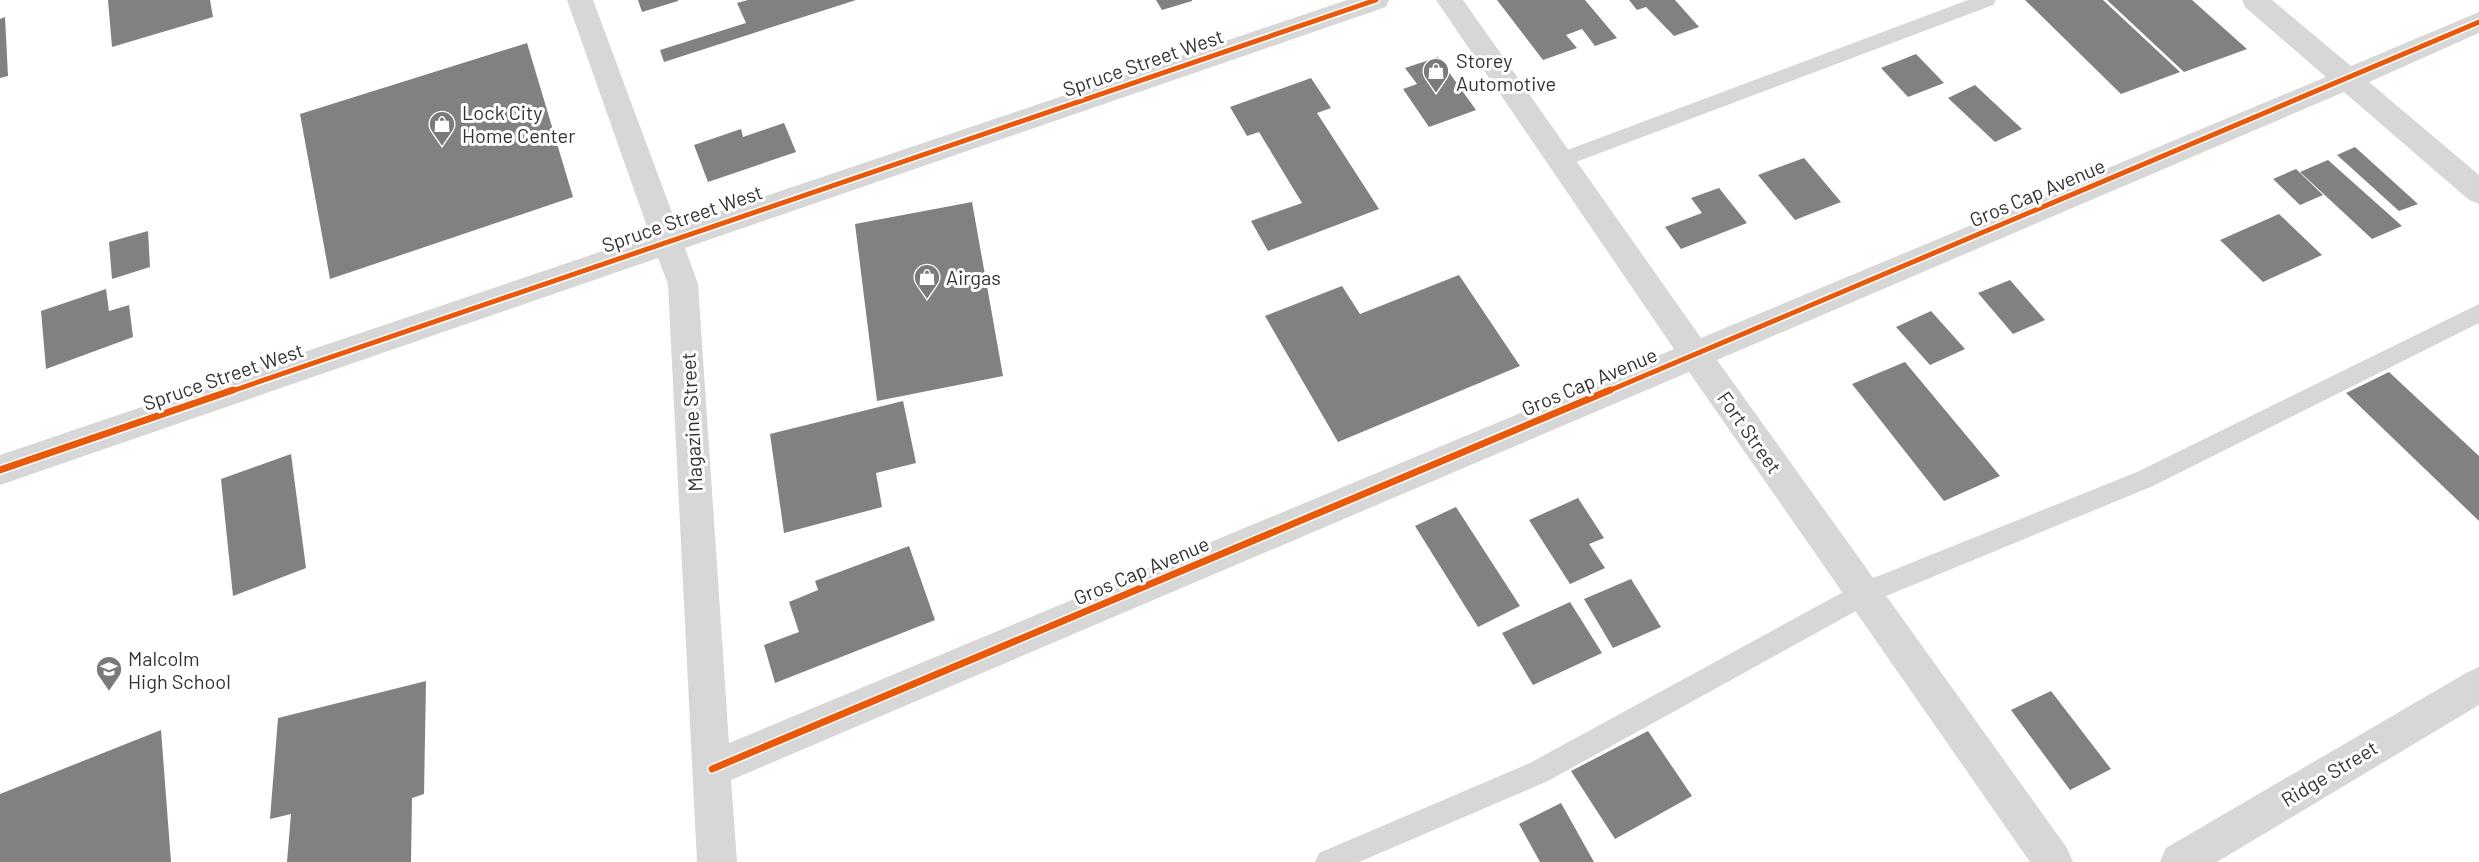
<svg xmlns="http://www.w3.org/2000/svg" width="2479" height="862" viewBox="0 0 2479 862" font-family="Barlow,sans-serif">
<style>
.building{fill:#818181}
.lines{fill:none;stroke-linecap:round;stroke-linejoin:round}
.lane{fill:#d7d7d7;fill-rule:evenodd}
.street{fill:#d7d7d7;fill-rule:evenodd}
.cycleway-far1-casing{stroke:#fff;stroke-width:8}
.cycleway-casing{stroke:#fff;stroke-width:10}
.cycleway-far1{stroke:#e8590c;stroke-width:5}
.cycleway{stroke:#e8590c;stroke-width:7}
.labels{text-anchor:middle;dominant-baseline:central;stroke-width:6;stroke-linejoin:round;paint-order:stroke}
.poi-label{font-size:20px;fill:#333;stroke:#fff;text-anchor:start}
.street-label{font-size:20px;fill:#333;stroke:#fff}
</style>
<rect width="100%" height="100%" fill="#fff"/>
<g class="building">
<polygon points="108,0 210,0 213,17 112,47"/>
<polygon points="638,0 678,0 678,1 642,12"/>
<polygon points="748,0 856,0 664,62 660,50 746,23 737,3"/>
<polygon points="1156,0 1192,0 1192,1 1162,10"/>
<polygon points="1497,0 1585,0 1617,38 1595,46 1582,29 1566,35 1577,48 1543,60"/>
<polygon points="1629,0 1675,0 1699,27 1674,36 1646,7 1637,10"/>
<polygon points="2025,0 2103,0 2180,72 2121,94"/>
<polygon points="2107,0 2192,0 2247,49 2184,72"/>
<polygon points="5,17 8,76 0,78 0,19"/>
<polygon points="527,43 573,197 330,279 300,114"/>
<polygon points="1916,54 1944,83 1908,97 1881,68"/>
<polygon points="1438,57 1476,110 1429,127 1403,89 1417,84 1405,68"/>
<polygon points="1311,78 1331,108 1317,113 1379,209 1268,251 1251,221 1302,203 1259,132 1247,136 1230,107"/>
<polygon points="1975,85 2022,129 1995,142 1948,98"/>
<polygon points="784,123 796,152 708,182 694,145 741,129 743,137"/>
<polygon points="2355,147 2418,204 2399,211 2337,155"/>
<polygon points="1804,158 1841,202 1795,220 1758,175"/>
<polygon points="2328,160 2402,226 2372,239 2300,172"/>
<polygon points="2296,169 2323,195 2300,205 2273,179"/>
<polygon points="1719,188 1747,223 1681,249 1665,227 1702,213 1691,198"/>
<polygon points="972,202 1003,376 877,401 855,224"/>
<polygon points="2279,214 2322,255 2263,282 2220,240"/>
<polygon points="148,231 150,267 112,279 109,242"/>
<polygon points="1459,275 1520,366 1338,442 1265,316 1342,286 1360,314"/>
<polygon points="2010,280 2045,320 2013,334 1978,293"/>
<polygon points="106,289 109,311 129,305 133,337 46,369 41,311"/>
<polygon points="1931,311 1965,349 1930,365 1896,327"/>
<polygon points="1905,362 2000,476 1944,501 1852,384"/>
<polygon points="2389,372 2479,456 2479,521 2346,393"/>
<polygon points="903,401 916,463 876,473 882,507 784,533 770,434"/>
<polygon points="291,454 306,568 233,596 221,479"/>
<polygon points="1578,498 1604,538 1589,544 1605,568 1570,584 1529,520"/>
<polygon points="1456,507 1520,606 1478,627 1415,526"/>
<polygon points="909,546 935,620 775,683 764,645 799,632 789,602 818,590 815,581"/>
<polygon points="1631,579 1661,627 1613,648 1584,599"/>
<polygon points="1570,602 1602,653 1533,685 1502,633"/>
<polygon points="426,681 424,794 412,798 411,862 287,862 291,814 270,819 278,718"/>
<polygon points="2051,691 2111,769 2070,790 2011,710"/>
<polygon points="161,730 171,862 0,862 0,794"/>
<polygon points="1648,731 1692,796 1615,839 1571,771"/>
<polygon points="1561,803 1594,862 1540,862 1519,824"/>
</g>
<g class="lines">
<g class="lane">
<polygon points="1968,0 1996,0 1993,5 1568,165 1561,168 1554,165 1551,160 1554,155"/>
<polygon points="2479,304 2479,323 2153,486 1874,601 1548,781 1359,862 1315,862 1319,853 1530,763 1856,585 2137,472"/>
</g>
<g class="street">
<polygon points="567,0 593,0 677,226 1347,0 1389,0 1386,7 685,248 698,284 729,743 1674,349 1436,0 1463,0 1701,338 2326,77 2245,7 2242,0 2272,0 2351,66 2479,12 2479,33 2369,82 2479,175 2479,204 2469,200 2344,92 1717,360 2067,848 2073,862 2030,862 1689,372 731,780 737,862 697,862 668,284 658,258 0,485 0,455 650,235"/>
<polygon points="2479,667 2479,705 2217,862 2160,862 2166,848 2466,673"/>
</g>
<g class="cycleway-far1-casing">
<g id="cycleway-far1">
<polyline points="229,392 1376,0"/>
<polyline points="1606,392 2479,22"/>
</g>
</g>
<g class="cycleway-casing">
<g id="cycleway">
<polyline points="0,470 233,390"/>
<polyline points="712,769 1610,390"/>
</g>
</g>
<use href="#cycleway-far1" class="cycleway-far1"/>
<use href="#cycleway" class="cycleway"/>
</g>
<defs>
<g id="shop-pin" transform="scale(1.35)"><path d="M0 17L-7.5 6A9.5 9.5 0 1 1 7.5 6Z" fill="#7a7a7a" stroke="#fff"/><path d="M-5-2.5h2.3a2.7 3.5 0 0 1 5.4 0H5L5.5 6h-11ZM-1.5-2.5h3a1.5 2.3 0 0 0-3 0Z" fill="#fff"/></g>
<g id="school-pin" transform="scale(1.35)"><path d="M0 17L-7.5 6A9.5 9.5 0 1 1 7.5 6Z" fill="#7a7a7a" stroke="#fff"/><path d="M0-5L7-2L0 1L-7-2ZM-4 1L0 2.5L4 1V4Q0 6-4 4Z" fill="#fff"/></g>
</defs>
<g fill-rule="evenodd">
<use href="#shop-pin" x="1436" y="71"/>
<use href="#shop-pin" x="442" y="124"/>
<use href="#shop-pin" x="927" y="277"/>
<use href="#school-pin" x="109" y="669"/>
</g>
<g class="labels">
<g class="poi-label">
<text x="1456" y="60">Storey<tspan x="1456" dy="23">Automotive</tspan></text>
<text x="462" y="112">Lock City<tspan x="462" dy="23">Home Center</tspan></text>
<text x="946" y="277">Airgas</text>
<text x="128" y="658">Malcolm<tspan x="128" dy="23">High School</tspan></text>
</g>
<g class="street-label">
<text transform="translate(1143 62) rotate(-19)">Spruce Street West</text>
<text transform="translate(2037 192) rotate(-23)">Gros Cap Avenue</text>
<text transform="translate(682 218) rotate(-19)">Spruce Street West</text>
<text transform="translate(223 376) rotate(-19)">Spruce Street West</text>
<text transform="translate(1589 381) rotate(-23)">Gros Cap Avenue</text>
<text transform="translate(691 422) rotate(-93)">Magazine Street</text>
<text transform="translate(1750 432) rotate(55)">Fort Street</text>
<text transform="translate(1141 570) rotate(-23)">Gros Cap Avenue</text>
<text transform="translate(2329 773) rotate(-31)">Ridge Street</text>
</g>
</g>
</svg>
